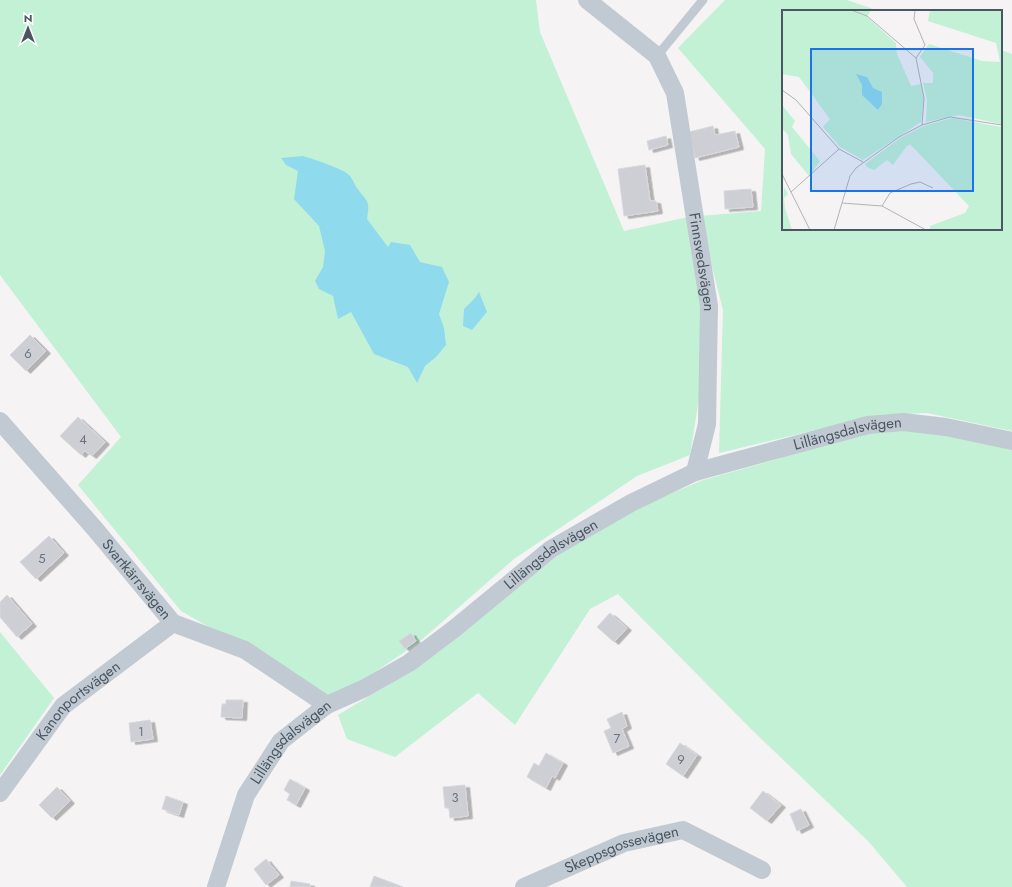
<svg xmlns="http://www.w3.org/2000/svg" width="1012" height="887" viewBox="0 0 1012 887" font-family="Jost,sans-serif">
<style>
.green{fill:#c3f1d5}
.water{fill:#90daee}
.building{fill:#cdcfd5;stroke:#d7d9de;filter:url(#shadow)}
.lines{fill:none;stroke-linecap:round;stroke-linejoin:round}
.service{stroke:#c1cad2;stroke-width:9}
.minor{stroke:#c1cad2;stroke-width:18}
.labels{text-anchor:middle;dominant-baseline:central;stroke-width:4;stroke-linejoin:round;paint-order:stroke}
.number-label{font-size:13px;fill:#6b747e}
.street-label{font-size:15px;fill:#4a5661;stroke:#fff}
.inset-road{fill:none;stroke:#b1b4b9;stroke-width:1}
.view{fill:#1a73e8;fill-opacity:0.15;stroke:#1a73e8;stroke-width:2}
.inset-edge{fill:none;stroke:#4a5661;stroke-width:2}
</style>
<defs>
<filter id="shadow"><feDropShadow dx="4.5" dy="2.5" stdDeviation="0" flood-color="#0004"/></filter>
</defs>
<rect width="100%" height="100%" fill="#f5f3f3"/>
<g class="green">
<polygon points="0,0 536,0 540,32 624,231 688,217 703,305 703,373 690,455 637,476 514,559 418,643 363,680 328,696 181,611 78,485 121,437 0,275"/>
<polygon points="725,0 847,0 879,11 783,11 783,229 1001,229 1001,50 1012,54 1012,431 927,413 878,415 719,453 723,310 699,216 761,211 765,149 678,48"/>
<polygon points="904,429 950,434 1012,450 1012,887 907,887 868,841 751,729 618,594 590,609 515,725 478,693 395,757 347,739 338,715 408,673 440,651 558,555 637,508 703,480 771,461 824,443 881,430"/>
<polygon points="0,632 54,698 0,775"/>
</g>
<g class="water">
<path d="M 303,156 C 313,159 344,169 349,175 C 353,179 354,184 357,188 C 368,203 370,200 367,219 L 388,247 L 391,242 L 410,245 L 420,262 L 442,267 L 449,282 L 439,314 L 444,328 L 446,345 L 436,357 L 425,366 L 417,383 L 408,367 L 374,354 L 351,312 L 338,319 L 333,296 L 319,289 L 315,281 L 323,267 L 325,251 L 319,226 L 294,199 L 298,171 L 286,165 L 281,158 Z"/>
<polygon points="479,292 487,312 472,330 463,326 464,309 475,298"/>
</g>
<g class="building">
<polygon points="713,126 715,135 735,131 739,147 695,158 689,132"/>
<polygon points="666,136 668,145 649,150 647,141"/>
<polygon points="645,165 650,201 656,201 658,211 624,216 618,169"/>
<polygon points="751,189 753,207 725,209 724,191"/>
<polygon points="30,335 46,351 26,371 10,355"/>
<polygon points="78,417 105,442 92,456 85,451 81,455 60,436"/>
<polygon points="49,536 64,553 36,579 20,562"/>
<polygon points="7,595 32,624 17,637 0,617 0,602"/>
<polygon points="610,613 627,628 614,642 597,627"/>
<polygon points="411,633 416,641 405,649 399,641"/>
<polygon points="226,700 243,700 242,718 221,717 222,704 226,704"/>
<polygon points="622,712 627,726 622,729 629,746 613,753 604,731 611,728 607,719"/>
<polygon points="150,720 153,739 131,742 129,723"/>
<polygon points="680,743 697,755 683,776 666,764"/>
<polygon points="546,753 563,763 555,778 552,776 546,788 527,777 534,763 539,766"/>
<polygon points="290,779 305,788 296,805 287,800 290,794 284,790"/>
<polygon points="465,785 468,816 450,818 449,808 445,808 443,787"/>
<polygon points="57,787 70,801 52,818 39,805"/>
<polygon points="763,791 781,805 767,821 750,808"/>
<polygon points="166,796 183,802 179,815 162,809"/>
<polygon points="801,809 809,825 797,831 790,814"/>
<polygon points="266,859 279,875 266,885 254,869"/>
<polygon points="374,876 403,887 370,887"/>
<polygon points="291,881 310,884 310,887 290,887"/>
</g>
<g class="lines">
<polyline class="service" points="657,56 703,0"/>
<g class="minor">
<path id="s1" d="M 587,0 L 657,56 L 675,93 L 709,306 L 707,424 L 695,472"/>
<path id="s2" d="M 0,421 L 95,529 L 173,623 L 245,650 L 327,705"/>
<path id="s3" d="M 0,793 L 63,706 L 173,623"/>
<path id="s4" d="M 216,887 L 246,795 L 281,741 L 327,705 L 365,688 L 409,663 L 454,629 L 551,549 L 631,503 L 695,472 L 868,425 L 903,422 L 946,427 L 1012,441"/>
<path id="s5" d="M 524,887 L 624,843 L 683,830 L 762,870"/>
</g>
</g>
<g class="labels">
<g class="number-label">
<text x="28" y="353">6</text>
<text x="83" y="439">4</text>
<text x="42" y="558">5</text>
<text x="141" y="731">1</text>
<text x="617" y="738">7</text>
<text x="681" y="759">9</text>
<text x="455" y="797">3</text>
</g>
<g class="street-label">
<text stroke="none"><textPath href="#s1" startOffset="302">Finnsvedsvägen</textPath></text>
<text stroke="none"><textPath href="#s4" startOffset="815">Lillängsdalsvägen</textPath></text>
<text stroke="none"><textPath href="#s4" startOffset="491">Lillängsdalsvägen</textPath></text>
<text stroke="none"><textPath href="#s2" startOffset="209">Svartkärrsvägen</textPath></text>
<text stroke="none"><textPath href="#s3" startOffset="122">Kanonportsvägen</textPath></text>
<text stroke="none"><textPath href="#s4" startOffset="167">Lillängsdalsvägen</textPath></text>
<text stroke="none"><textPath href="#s5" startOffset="105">Skeppsgossevägen</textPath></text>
</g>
</g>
<g transform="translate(782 10)">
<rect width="220" height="220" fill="#f5f3f3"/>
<path d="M 0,0 L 89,0 L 85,7 L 114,33 L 115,44 L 129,76 L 139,74 L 142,88 L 139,112 L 81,150 L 58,137 L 41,117 L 48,109 L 17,67 L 0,64 ZM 148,0 L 220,0 L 220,220 L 148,220 L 148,216 L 183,203 L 187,196 L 128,134 L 124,137 L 111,155 L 105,150 L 92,160 L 85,157 L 83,154 L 118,128 L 142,116 L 170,108 L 219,117 L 219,114 L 177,105 L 144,112 L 145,89 L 141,73 L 151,73 L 151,63 L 138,47 L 147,34 L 200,51 L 218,52 L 214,33 L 146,11 ZM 0,95 L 13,111 L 10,117 L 38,151 L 27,166 L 9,144 L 6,125 L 0,118 ZM 2,177 L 6,184 L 2,188 L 3,198 L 10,220 L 0,220 Z" fill="#c3f1d5"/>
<path d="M 74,64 L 85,67 L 91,78 L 100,82 L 100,94 L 96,100 L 80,85 L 80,75 Z" fill="#90daee"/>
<path class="inset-road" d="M 69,0 L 85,6 L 134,48 L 142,88 L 140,115M 133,1 L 132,9 L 143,35 L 134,48M 0,80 L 14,90 L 57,139 L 81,152M 0,164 L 28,220M 9,182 L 57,139M 60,193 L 100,196 L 144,220M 100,196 L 108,183 L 129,174 L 138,172 L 151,178M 52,220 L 68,166 L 74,158 L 117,127 L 140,115 L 168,107 L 220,115"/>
<path class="view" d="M 29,39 L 191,39 L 191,181 L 29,181 Z"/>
<rect width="220" height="220" class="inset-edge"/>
</g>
<g transform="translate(28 28)" stroke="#ffffff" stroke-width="3" paint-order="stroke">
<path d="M0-3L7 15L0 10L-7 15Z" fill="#4a5661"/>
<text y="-6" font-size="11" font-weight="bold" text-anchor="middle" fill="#4a5661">N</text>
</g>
</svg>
